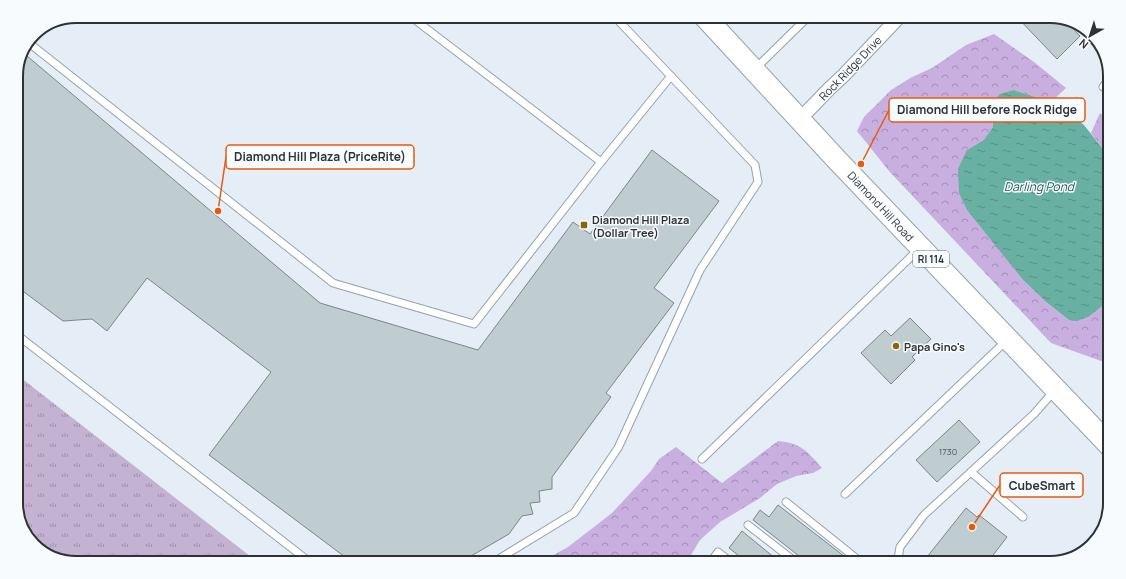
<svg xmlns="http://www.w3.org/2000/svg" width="1126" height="579" viewBox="0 0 1126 579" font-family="Manrope,sans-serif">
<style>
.grass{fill:url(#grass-tufts)}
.forest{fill:url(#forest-crowns)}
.water{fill:url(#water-ripples)}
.building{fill:#c0cdd0;stroke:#7a8689}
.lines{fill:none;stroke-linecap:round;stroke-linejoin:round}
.lane-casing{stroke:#98a1a8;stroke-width:9}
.street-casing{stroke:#98a1a8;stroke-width:15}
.primary-casing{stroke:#98a1a8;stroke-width:23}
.lane{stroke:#fff;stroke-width:7}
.street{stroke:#fff;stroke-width:13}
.primary{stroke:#fff;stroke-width:21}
.poi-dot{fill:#8a6605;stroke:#f7fbfe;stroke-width:1.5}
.labels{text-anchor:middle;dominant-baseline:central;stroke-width:3;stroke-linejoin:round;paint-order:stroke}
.number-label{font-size:9px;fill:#52595c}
.shield{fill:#f7fbfe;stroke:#6a6e71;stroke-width:1}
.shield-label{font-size:10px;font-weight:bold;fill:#2e3235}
.street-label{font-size:11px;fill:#2e3235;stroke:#f7fbfe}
.poi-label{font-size:11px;font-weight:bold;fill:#2e3235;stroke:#f7fbfe;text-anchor:start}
.water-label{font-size:12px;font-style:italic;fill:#215c52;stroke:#f7fbfe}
.rim{fill:none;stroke:#2e3235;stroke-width:2}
.leader{fill:none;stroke:#e8590c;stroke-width:1.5}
.callout-dot{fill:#e8590c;stroke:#f7fbfe;stroke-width:1.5}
.callout{fill:#f7fbfe;stroke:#e8590c;stroke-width:1.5}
.callout-label{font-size:12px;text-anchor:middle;font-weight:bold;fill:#2e3235}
</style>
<defs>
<pattern id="grass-tufts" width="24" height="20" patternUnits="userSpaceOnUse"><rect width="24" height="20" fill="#c3b2d2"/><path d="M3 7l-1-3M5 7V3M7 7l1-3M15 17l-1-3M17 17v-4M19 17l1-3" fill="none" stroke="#9f91ab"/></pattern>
<pattern id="forest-crowns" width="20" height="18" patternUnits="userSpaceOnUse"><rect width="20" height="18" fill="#c9aee0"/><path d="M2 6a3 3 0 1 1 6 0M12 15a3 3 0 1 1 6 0" fill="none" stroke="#a48eb6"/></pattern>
<pattern id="water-ripples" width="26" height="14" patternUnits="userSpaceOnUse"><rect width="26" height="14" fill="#68b0a2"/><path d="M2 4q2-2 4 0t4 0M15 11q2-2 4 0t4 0" fill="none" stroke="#569085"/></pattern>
</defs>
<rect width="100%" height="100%" fill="#e5eef7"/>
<polygon class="grass" points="16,374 259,563 76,563 49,557 26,536 16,507"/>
<g class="forest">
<polygon points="994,34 1034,62 1066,88 1051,102 1014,90 992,103 993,127 985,140 967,150 1024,281 1046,302 1069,320 1110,300 1110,360 1101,361 1051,343 889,171 857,131 864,117 891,90 912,77 932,68 966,45"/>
<polygon points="1100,113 1110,124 1110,158 1091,133"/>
<path d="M 778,441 C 801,443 807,451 822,468 L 813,473 L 796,476 L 777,484 L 760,498 L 720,522 L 700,540 L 688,560 L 688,563 L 539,563 L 568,547 L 612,513 L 651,471 L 659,459 L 676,447 L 722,483 Z"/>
</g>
<polygon class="water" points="1014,90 1051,102 1084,125 1110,158 1110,300 1088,317 1076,321 1069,320 1046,302 1024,281 967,210 959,193 958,169 967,150 984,140 993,127 992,103 1000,94"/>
<g class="building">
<polygon points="1016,16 1050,16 1064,19 1080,36 1057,59"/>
<polygon points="27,56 320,303 478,350 573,222 590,234 652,150 719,201 654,288 674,303 606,393 611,397 552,477 552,489 539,491 540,502 530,503 533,514 522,516 509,534 459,563 353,563 209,455 271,372 147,278 107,331 92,319 63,321 16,286 16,73 21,62"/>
<polygon points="910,318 931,339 912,357 915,360 891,384 861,353 885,330 891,336"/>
<polygon points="959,420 980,442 937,482 916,460"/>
<polygon points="778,505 853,563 808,563 753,520 760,510 769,517"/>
<polygon points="966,508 977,517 979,515 1007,537 987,563 935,563 927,557"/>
<polygon points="742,531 781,563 748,563 729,548"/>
</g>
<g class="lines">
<g class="lane-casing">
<g id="lane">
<polyline points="410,16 601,162"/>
<polyline points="29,43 333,283 474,324 601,162 671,76"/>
<polyline points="756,68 809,16"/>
<polyline points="1103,87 1110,77"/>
<polyline points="16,334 311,563"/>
<polyline points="702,459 919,249"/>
<polyline points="971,472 1023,517"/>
<polyline points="845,494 1006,341"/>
<polyline points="786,502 862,563"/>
<polyline points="748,525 797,563"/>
<polyline points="492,563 574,513 618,448 700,270 758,182 755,165 614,16"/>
<polyline points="710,563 718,552 732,563"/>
<polyline points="902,563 898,559 900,547 924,515 1034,414 1054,391"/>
</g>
</g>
<g class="street-casing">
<polyline id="street" points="800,119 829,89 844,75 900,16"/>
</g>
<g class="primary-casing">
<polyline id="primary" points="704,16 837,160 1110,446"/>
</g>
<use href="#lane" class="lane"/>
<use href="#street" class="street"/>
<use href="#primary" class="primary"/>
</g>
<g class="poi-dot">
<rect x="580" y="221" width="8" height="8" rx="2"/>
<circle cx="896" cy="346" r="4"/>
</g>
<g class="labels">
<g class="number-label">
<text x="948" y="451">1730</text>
</g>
<rect class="shield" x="913" y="251" width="36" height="16" rx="3"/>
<g class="shield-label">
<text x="931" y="259">RI 114</text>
</g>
<g class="street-label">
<text transform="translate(850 68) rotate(-46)">Rock Ridge Drive</text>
<text transform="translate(881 206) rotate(47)">Diamond Hill Road</text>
</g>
<g class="poi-label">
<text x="592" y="219">Diamond Hill Plaza<tspan x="592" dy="13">(Dollar Tree)</tspan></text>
<text x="904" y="346">Papa Gino's</text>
</g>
<g class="water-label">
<text x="1039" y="186">Darling Pond</text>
</g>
</g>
<path d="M0 0H1126V579H0ZM76 23H1050A53 53 0 0 1 1103 76V503A53 53 0 0 1 1050 556H76A53 53 0 0 1 23 503V76A53 53 0 0 1 76 23Z" fill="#f7fbfe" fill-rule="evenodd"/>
<path class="rim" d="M76 23H1050A53 53 0 0 1 1103 76V503A53 53 0 0 1 1050 556H76A53 53 0 0 1 23 503V76A53 53 0 0 1 76 23Z"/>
<path class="leader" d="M861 164L889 110M218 211L226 157M972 527L1000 485"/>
<g class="callout-dot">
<circle cx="861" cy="164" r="4"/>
<circle cx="218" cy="211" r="4"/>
<circle cx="972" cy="527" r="4"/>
</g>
<g class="callout">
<rect x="889" y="98" width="196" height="24" rx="4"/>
<rect x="226" y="145" width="188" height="24" rx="4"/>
<rect x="1000" y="473" width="83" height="24" rx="4"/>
</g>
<g class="callout-label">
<text x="987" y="114">Diamond Hill before Rock Ridge</text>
<text x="320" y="161">Diamond Hill Plaza (PriceRite)</text>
<text x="1042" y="490">CubeSmart</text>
</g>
<g transform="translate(1090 36) rotate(219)" stroke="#f7fbfe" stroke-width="3" paint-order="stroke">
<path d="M0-3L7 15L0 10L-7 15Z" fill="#2e3235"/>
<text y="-6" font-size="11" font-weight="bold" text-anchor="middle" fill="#2e3235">N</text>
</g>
</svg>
